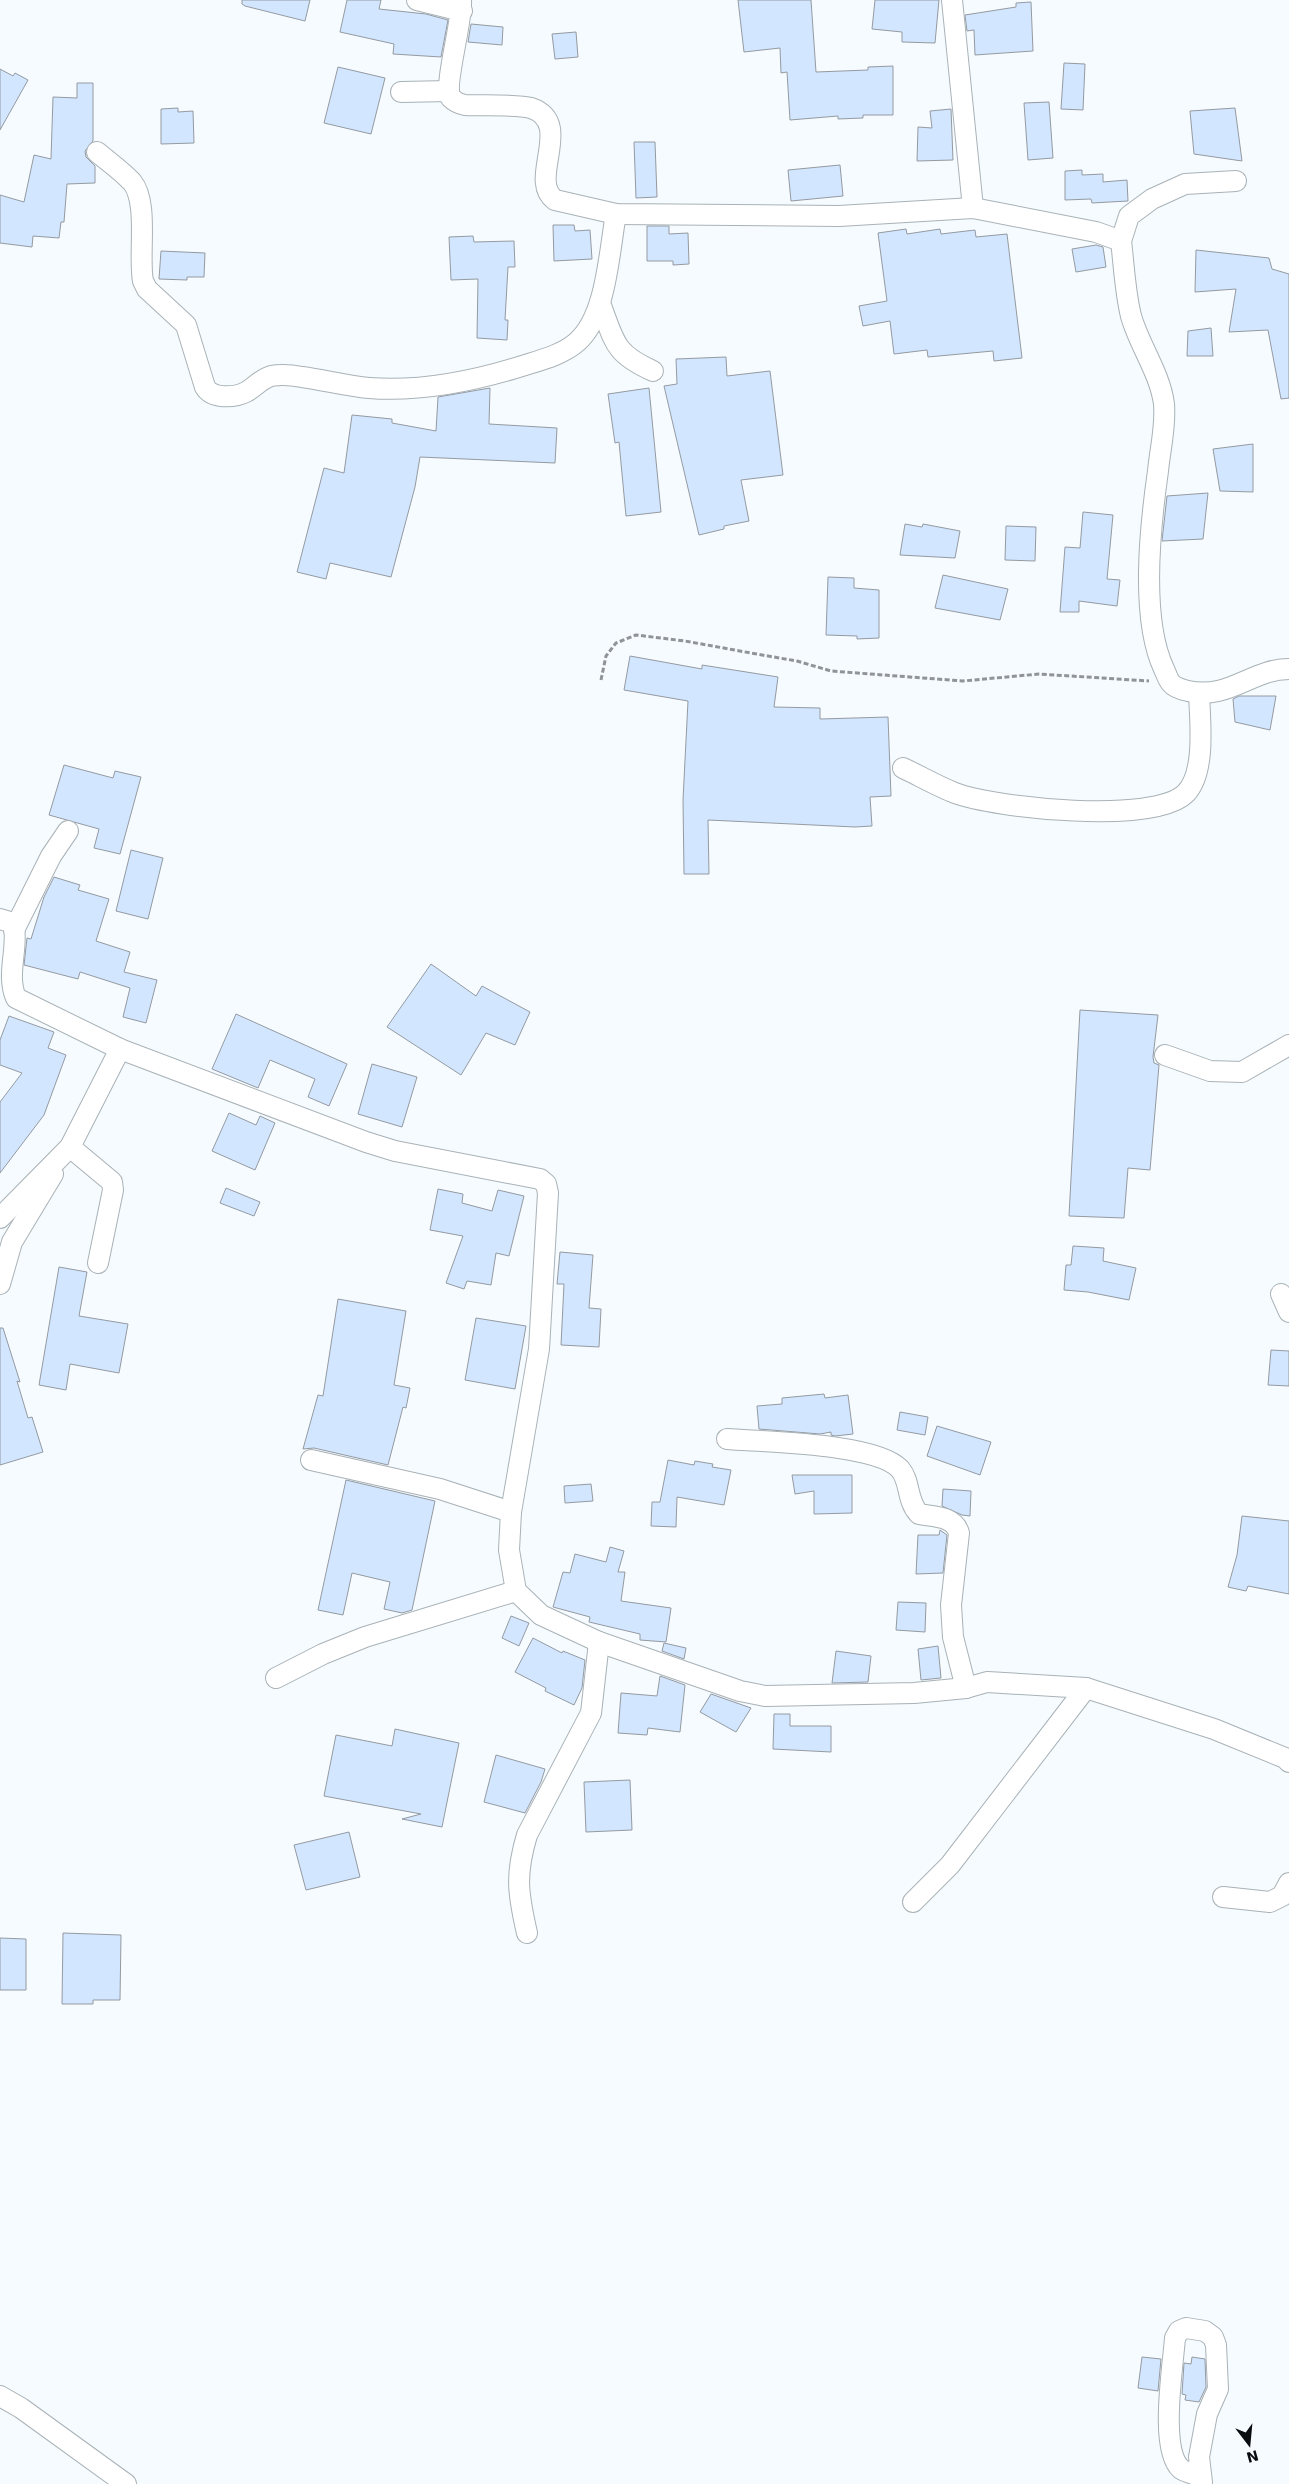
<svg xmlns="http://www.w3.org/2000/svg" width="1289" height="2484" viewBox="0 0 1289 2484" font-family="'DejaVu Sans',sans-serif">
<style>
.building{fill:#d2e6ff;stroke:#949aa1}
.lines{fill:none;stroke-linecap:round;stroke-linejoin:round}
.street-casing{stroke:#a9b2b7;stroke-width:22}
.path{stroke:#909497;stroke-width:3;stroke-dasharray:5 2.5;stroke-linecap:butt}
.street{stroke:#fff;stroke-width:20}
</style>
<rect width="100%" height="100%" fill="#f5fbfe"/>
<g class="building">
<polygon points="242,0 310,0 305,21 245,6 242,4"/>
<polygon points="347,0 381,0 379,9 426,14 448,20 441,57 393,54 394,44 340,32"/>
<polygon points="738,0 811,0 816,72 868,70 868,67 893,66 893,115 863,115 863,118 838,119 838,116 790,120 787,72 781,73 780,48 744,52"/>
<polygon points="875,0 939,0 935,43 902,42 902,32 872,29"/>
<polygon points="1031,2 1033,51 975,55 974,30 967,31 965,15 1016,7 1016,3"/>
<polygon points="471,24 503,27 502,45 468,42"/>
<polygon points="576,32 578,57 555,59 552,34"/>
<polygon points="1064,63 1085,64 1083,110 1061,109"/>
<polygon points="338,67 385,78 371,134 324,123"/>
<polygon points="0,69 13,76 15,73 28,80 0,130"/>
<polygon points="77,83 93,83 93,141 85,151 86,157 95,166 95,183 67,184 64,222 61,222 59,238 33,236 32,247 0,243 0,195 24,202 34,155 51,159 53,97 77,98"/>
<polygon points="1049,102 1053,158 1028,160 1024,103"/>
<polygon points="178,108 178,112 193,111 194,143 161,144 161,109"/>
<polygon points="1235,108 1242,161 1194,154 1190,111"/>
<polygon points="951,109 953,160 917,161 918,127 932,128 930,111"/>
<polygon points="634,142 655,142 657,197 636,198"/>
<polygon points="840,165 843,196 791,201 788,170"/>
<polygon points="1082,170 1082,175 1103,174 1103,182 1127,180 1128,201 1092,203 1091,199 1065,200 1065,171"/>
<polygon points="553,225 574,225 575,231 590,230 592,259 554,261"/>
<polygon points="647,226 669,226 669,234 688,233 689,264 673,265 673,261 647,261"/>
<polygon points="906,229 907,234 940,229 941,234 975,230 976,237 1007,234 1022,358 994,361 993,351 928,357 927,350 894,354 890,321 863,326 859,306 887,301 878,233"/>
<polygon points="473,236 474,242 514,241 515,267 508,267 505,320 508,320 507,340 477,338 478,279 451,280 449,237"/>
<polygon points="1096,245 1103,247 1106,267 1076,272 1072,249"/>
<polygon points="1196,250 1269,258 1272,269 1289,274 1289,398 1281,399 1268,330 1229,332 1236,289 1195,292"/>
<polygon points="161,251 205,253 204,277 187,277 187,280 159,279"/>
<polygon points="1211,328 1213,356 1187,356 1188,331"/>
<polygon points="726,357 727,376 770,371 783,475 741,480 749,521 724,526 724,529 699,535 664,386 677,384 676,359"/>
<polygon points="490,388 489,424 557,428 555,463 420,457 415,487 391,577 330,563 326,579 297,572 324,468 344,473 352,415 392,419 392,423 436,431 438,397"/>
<polygon points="649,388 661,512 626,516 619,442 615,443 608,394"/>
<polygon points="1253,444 1253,492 1220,491 1213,449"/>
<polygon points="1208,493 1203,539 1162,541 1167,496"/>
<polygon points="1083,512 1113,515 1107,579 1120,580 1117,606 1079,601 1079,612 1060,612 1065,547 1080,548"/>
<polygon points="905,524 922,527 923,524 960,531 955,558 900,555"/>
<polygon points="1006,526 1036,527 1035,561 1005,560"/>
<polygon points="943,575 1008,589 1000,620 935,608"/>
<polygon points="828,577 854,578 854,588 879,590 879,638 857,639 857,636 826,635"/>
<polygon points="630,656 702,669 702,665 778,677 774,707 820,708 820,719 888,717 891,796 870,797 872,826 855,827 708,820 709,874 684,874 683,800 688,701 624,690"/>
<polygon points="1239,696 1276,696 1270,730 1235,722 1233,699"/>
<polygon points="64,765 113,778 115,771 141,777 120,854 94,848 99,829 49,815"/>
<polygon points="131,850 163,858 148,919 116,911"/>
<polygon points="54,877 80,885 78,890 109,899 96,941 130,952 124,972 157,980 146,1023 123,1017 130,988 80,972 78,979 24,965 27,938 31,939 44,897"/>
<polygon points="431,964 476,996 482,986 530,1012 515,1045 486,1033 461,1075 387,1027"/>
<polygon points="1080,1010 1158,1015 1153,1057 1154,1063 1159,1065 1150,1170 1128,1168 1124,1218 1069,1216"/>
<polygon points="236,1014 347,1064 329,1106 308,1097 315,1079 270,1060 258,1088 212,1069"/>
<polygon points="9,1016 54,1032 48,1048 66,1055 44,1115 0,1173 0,1102 22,1073 0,1065 0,1040"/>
<polygon points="372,1064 417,1077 402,1127 358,1114"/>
<polygon points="229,1113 256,1125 260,1116 275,1123 255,1170 212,1151"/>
<polygon points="226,1188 260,1202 254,1216 220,1203"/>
<polygon points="438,1189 463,1194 462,1203 492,1211 498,1190 524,1196 509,1256 496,1253 491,1285 467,1281 464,1289 446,1283 463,1236 430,1230"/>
<polygon points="1073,1246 1104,1248 1103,1261 1136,1268 1129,1300 1088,1292 1064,1290 1066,1265 1071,1265"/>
<polygon points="560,1252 593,1255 589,1308 601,1309 599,1347 561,1345 564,1284 557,1284"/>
<polygon points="59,1267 87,1272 79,1316 128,1324 119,1373 70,1364 66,1390 39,1385"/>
<polygon points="338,1299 406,1311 394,1385 410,1388 406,1408 403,1407 388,1465 314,1448 303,1449 318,1395 323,1396"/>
<polygon points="476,1318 526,1326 515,1389 465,1380"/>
<polygon points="0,1328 3,1328 20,1382 17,1381 28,1418 32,1417 43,1452 0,1465"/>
<polygon points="1271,1350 1289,1351 1289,1386 1268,1385"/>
<polygon points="824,1394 825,1398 848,1395 853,1434 835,1436 831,1435 831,1432 820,1434 759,1429 757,1406 782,1404 782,1398"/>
<polygon points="900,1412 928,1417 925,1435 897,1430"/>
<polygon points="937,1426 991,1442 980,1475 927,1456"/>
<polygon points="668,1460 694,1465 695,1461 713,1464 712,1467 731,1470 724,1505 677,1497 676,1527 651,1526 652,1502 660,1502"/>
<polygon points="792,1475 852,1475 852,1513 814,1514 814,1491 795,1494"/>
<polygon points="346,1480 435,1501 412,1610 402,1613 384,1609 390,1582 352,1573 343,1615 318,1610"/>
<polygon points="591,1484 593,1501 565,1503 564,1486"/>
<polygon points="943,1489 971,1491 970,1516 962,1515 942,1506"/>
<polygon points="1242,1516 1289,1521 1289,1594 1248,1586 1246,1591 1228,1587 1237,1555"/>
<polygon points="940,1530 947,1535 943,1573 916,1574 918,1535 939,1535"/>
<polygon points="610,1547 624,1551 618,1572 625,1572 621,1601 671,1608 666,1642 640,1640 640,1634 589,1622 590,1617 553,1607 563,1572 570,1573 575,1554 606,1562"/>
<polygon points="898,1602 926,1603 925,1632 896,1630"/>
<polygon points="511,1616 529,1623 519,1646 502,1638"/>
<polygon points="533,1638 562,1653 563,1651 585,1660 582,1688 574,1705 545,1691 546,1688 515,1672"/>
<polygon points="664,1643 686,1648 684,1659 662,1651"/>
<polygon points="938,1646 941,1678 921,1680 918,1649"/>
<polygon points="836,1651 871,1656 868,1682 832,1683"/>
<polygon points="660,1676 685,1685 680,1732 648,1728 647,1735 618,1733 621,1693 657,1696"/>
<polygon points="711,1694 751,1708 736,1732 700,1712"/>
<polygon points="774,1714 790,1714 790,1726 831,1726 831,1752 773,1749"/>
<polygon points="395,1729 459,1743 442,1827 402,1819 421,1814 324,1796 336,1735 392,1746"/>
<polygon points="496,1755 545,1769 541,1782 525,1813 484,1802"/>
<polygon points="630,1780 632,1830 586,1832 584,1782"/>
<polygon points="349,1832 360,1877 306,1890 294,1845"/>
<polygon points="63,1933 121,1935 120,2000 93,2000 93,2004 62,2004"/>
<polygon points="0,1938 26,1939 26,1990 0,1990"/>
<polygon points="1142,2357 1161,2359 1158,2391 1138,2388"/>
<polygon points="1192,2357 1205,2359 1206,2387 1199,2402 1185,2400 1186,2395 1182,2394 1184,2363 1191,2364"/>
</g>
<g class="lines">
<g class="street-casing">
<g id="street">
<polyline points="417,0 462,11"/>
<path d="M 461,0 C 463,21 443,86 451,98 C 455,102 460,104 465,105 C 482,106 516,104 531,108 C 575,123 527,180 555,200 L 616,214 L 839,216 L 973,208 L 1096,232 L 1121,241 C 1124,265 1125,292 1131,316 C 1139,345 1160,373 1164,404 C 1166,427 1160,449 1158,471 C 1150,527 1140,618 1164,669 C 1166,673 1168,680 1171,683 C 1174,687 1183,690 1188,691 C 1229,700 1252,669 1289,669"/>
<polyline points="952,0 973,208"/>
<polyline points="401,92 449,91"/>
<path d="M 97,152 C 109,162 122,171 132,182 C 149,202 138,256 143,281 L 147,289 L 186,325 L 205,387 C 212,399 234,398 246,392 C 255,387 261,379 271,376 C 281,374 292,375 302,377 C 324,380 347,386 369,388 C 420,392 474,381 522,366 C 541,360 562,355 577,342 C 607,316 609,251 616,214"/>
<polyline points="1121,241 1129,216 1152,199 1185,184 1236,181"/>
<path d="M 600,303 C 615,342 613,353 653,371"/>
<path d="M 903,768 C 920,776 937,786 955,793 C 995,808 1155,825 1186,793 C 1206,772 1200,721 1199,694"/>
<path d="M 0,919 L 10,922 L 14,926 C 18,950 6,975 16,998 L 120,1049 L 366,1142 L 395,1151 L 540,1179 L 546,1184 L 548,1193 L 539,1349 L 511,1512 L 509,1550 L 516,1591 L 541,1615 L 599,1642 L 740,1691 L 765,1696 L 914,1693 L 966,1688 L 987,1682 L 1086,1688 L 1214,1729 L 1285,1758 L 1289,1762"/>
<polyline points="14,930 51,856 68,831"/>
<polyline points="1165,1055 1210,1071 1242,1072 1289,1045"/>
<polyline points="70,1147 112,1182 113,1190 98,1263"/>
<polyline points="0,1218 70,1147 120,1049"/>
<polyline points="0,1284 12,1242 53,1174"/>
<polyline points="1281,1294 1289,1312"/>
<path d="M 727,1439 C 764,1442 876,1443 900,1469 C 911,1482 906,1500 919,1514 C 935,1517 954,1516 959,1533 L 951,1605 L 953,1637 L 966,1688"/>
<polyline points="311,1460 440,1489 511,1512"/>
<polyline points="276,1678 323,1654 365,1637 516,1591"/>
<polyline points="1223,1897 1270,1902 1282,1896 1289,1883"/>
<polyline points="913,1902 950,1865 1086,1688"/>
<path d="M 527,1933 C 518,1894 515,1875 527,1835 L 591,1713 L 599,1642"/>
<polyline points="0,2396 21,2408 126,2484"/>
<path d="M 1199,2476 C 1194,2474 1185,2472 1181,2469 C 1159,2450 1173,2366 1175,2338 L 1179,2331 L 1186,2328 L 1205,2331 L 1213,2337 L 1216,2345 L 1218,2389 L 1207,2414 L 1199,2457 L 1202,2482"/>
</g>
</g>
<polyline class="path" points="601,680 606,656 616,643 636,635 685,641 762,655 797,661 831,671 963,681 1039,674 1149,681"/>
<use href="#street" class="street"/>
</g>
<g transform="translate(1249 2444) rotate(164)" stroke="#f5fbfe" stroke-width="4" paint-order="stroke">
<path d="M0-4L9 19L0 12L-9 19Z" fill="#0a0d0f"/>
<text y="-8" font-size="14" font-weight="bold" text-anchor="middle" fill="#0a0d0f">N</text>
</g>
</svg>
